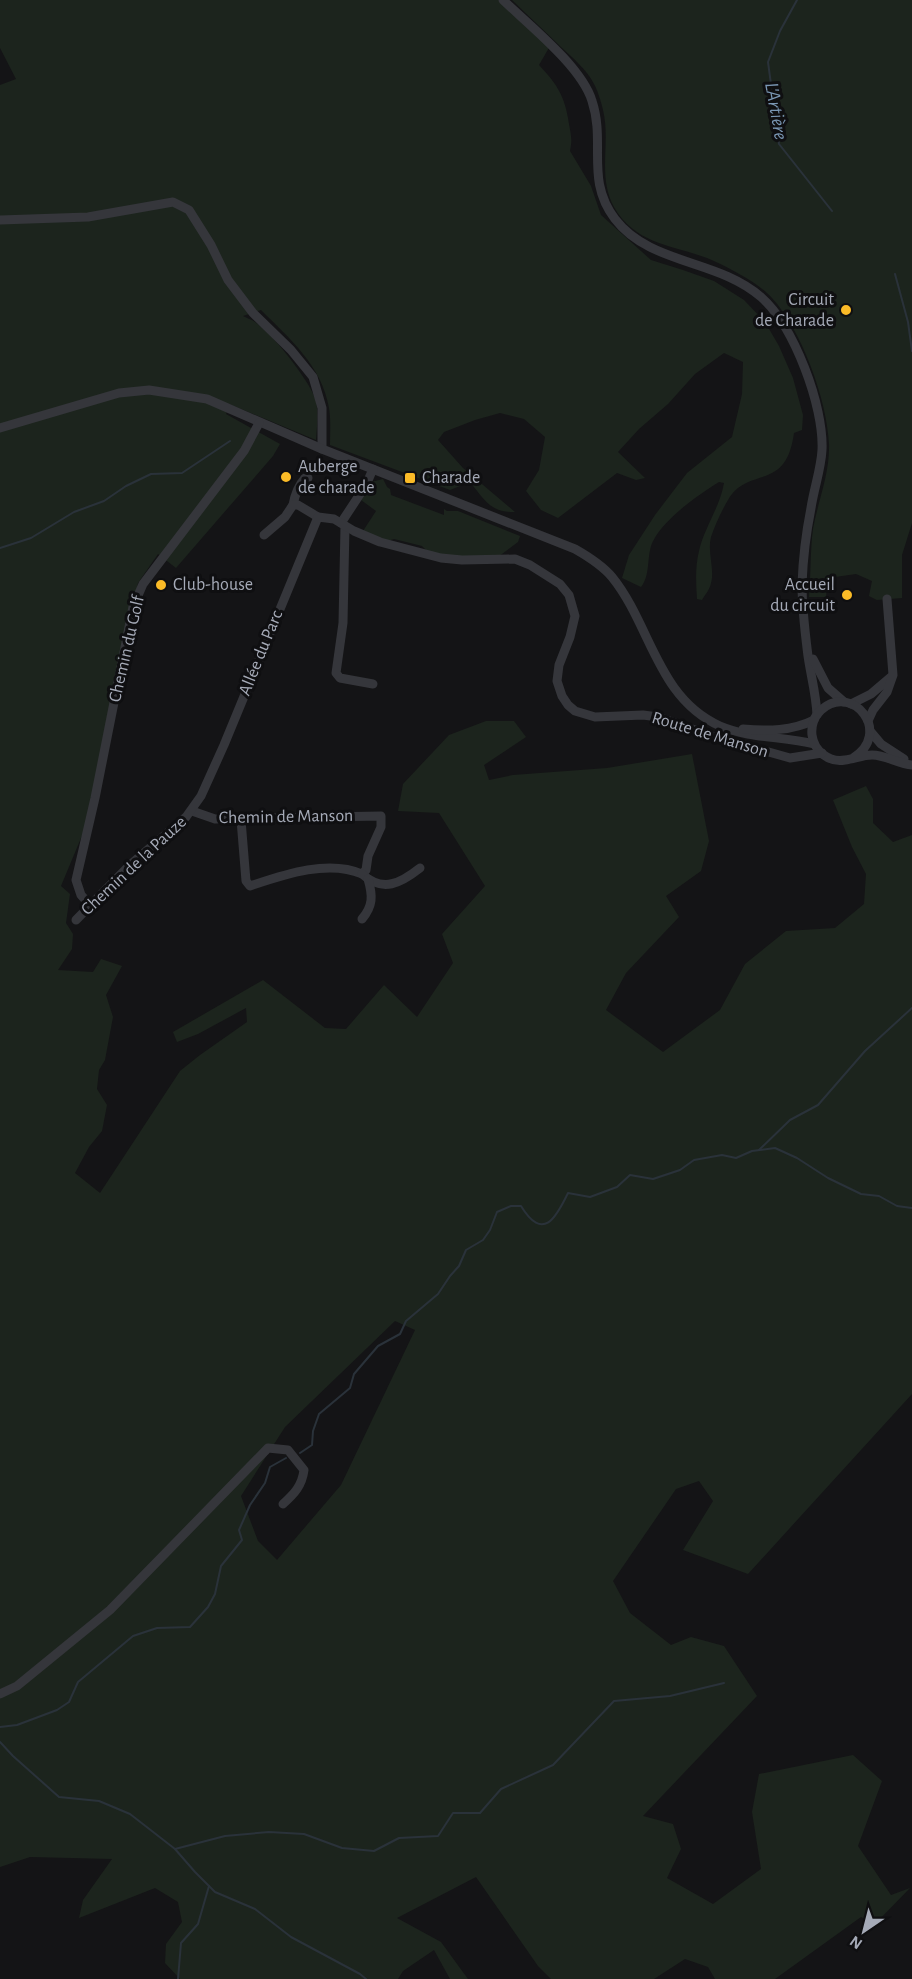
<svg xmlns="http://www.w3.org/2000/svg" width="912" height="1979" viewBox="0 0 912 1979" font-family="'Alegreya Sans',sans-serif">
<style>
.green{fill:#1c241d;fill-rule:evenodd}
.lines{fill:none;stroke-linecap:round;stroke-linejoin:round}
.stream{stroke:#2a323a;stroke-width:2}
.minor{stroke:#35363b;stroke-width:9}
.poi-dot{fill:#fbbb27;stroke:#0f0f11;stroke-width:2}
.labels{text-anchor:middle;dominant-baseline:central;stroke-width:6;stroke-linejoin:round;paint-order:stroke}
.poi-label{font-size:18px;fill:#a5aab7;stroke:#0f0f11;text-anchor:start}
.street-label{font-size:18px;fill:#a5aab7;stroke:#0f0f11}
.water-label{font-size:20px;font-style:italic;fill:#7a97b4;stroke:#0f0f11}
</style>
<rect width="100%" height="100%" fill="#141416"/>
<g class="green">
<path d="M 0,0 L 503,0 L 550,46 L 539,65 C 555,82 564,94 568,118 C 570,132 573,137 570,151 L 591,186 L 601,215 L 651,260 L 683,270 L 714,281 L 744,300 L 765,322 L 779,346 L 793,378 L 803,415 L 802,430 L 794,433 C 786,493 748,465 728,500 C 722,510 715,525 711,537 C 707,552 715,569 711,583 C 710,589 705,595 702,600 L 697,599 C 696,583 695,567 699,551 C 704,528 720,507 724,483 L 719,482 C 698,495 659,522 651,546 C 647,560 650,576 641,587 L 622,578 L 629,555 L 655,515 L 687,473 L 732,437 L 742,394 L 743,362 L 724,353 L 695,374 L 668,404 L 639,429 L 618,452 L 645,478 L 636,480 L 617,473 L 558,518 L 541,510 L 526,491 L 539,470 L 545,437 L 524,419 L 500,413 L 475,420 L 444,432 L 438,440 L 463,468 L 515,512 C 490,513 484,499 470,482 L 450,490 L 330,445 C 330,433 331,420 329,408 C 322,366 290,339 261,310 L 243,316 C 246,318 251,319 255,322 C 272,333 308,379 315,398 C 319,411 317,426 316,440 L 229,404 L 226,414 L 280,444 L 273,456 L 176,568 L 158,554 L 138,583 L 96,802 L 61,886 L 70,894 L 66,923 L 73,934 L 72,949 L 58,970 L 93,972 L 101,959 L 122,966 L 106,995 L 113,1017 L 105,1060 L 99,1070 L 97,1089 L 107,1105 L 102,1131 L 89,1147 L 75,1173 L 100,1193 L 180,1071 L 200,1055 L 247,1022 L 246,1008 L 198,1034 L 177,1042 L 173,1032 L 263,980 L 325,1028 L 346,1029 L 384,985 L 417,1017 L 453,963 L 442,934 L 485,886 L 439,813 L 398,811 L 403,784 L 449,735 L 486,721 L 514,721 L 526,737 L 484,765 L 489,780 L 513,775 L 607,768 L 692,754 L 709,841 L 701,871 L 666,896 L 679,917 L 626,973 L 606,1010 L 663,1052 L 720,1010 L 745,964 L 786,931 L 835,928 L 864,904 L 866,874 L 852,847 L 833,800 L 866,786 L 873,799 L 873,823 L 893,842 L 912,835 L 912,1394 L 748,1574 L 683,1550 L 713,1501 L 699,1481 L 676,1489 L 613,1581 L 630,1613 L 671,1645 L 691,1637 L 724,1646 L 757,1696 L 643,1816 L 673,1824 L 681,1849 L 667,1878 L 713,1904 L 761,1869 L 752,1812 L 759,1774 L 853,1755 L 882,1781 L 858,1846 L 891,1895 L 910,1888 L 875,1924 L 861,1917 L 775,1979 L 715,1979 L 708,1967 L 685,1959 L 654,1979 L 551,1979 L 538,1966 L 476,1877 L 397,1918 L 441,1942 L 468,1979 L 450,1979 L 434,1950 L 403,1971 L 398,1979 L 180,1979 L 165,1963 L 166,1944 L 182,1922 L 178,1902 L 155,1888 L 79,1918 L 83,1900 L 112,1859 L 30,1857 L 0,1867 L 0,85 L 16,79 L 0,48 ZM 395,1321 L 415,1330 L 341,1485 L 277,1560 L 258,1541 L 241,1496 L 285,1427 Z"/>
<path d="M 512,0 L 912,0 L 912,523 L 902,555 L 902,598 L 877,600 L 869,596 L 872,581 L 856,574 L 828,578 L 826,597 L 809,597 C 811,575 810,551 813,529 C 818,501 830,473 829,444 C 827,400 802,331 772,298 C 759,283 726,266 707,258 C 672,245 635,244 614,207 C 597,176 611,143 603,110 C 601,102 598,91 594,84 C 587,70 573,58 561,47 C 545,31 528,16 512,0 Z"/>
<path d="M 383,479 L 387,487 L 390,489 L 391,495 L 444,515 L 444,509 L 447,511 L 458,511 L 520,536 L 518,542 L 498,557 L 457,557 L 428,552 L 422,546 L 394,539 C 383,543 373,536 363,531 L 376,511 L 361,500 L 371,482 Z"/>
</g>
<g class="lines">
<g class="stream">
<polyline points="797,0 780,31 768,62 779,144 832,211"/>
<polyline points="895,274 908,322 912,351"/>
<polyline points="0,548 31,538 74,512 104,501 126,486 151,474 182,473 230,441"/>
<polyline points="759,1150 790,1120 818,1105 865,1051 912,1008"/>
<path d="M 300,1453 L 312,1445 L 313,1431 L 319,1414 L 350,1388 L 354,1374 L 378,1346 L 400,1334 L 406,1321 L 438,1294 L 450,1276 L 459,1266 L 466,1250 L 483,1240 L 490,1230 L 497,1212 L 511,1206 L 521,1206 C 543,1242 556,1218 568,1193 L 590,1197 L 617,1187 L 630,1175 L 653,1179 L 680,1170 L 694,1160 L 722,1155 L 736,1158 L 752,1151 L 775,1148 L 797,1158 L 828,1178 L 861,1194 L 879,1196 L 897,1206 L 912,1208"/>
<polyline points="0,1727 17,1725 57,1710 69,1702 78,1682 133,1636 157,1628 190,1627 208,1607 215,1594 221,1566 242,1540 239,1530 250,1505 265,1483 270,1467 286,1458"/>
<polyline points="0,1742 13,1756 59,1797 99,1801 130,1814 175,1849 195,1872 215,1892 255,1909 291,1937 360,1974 366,1979"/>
<polyline points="175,1849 225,1836 269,1832 304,1834 342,1848 374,1851 399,1838 438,1836 453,1813 480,1813 501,1789 553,1765 614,1701 670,1696 724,1683"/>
<polyline points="178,1979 181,1943 198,1924 209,1886"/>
</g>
<g class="minor">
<path d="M 503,0 C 529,25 582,67 592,101 C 606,143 585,180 615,219 C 650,265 718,259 761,297 C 794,326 824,406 822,450 C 821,469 814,488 811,508 C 806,533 803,558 802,584 C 802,609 805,632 808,656 C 811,677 816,693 817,715"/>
<polyline points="0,220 88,217 173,202 189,210 211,245 228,280 253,313 291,350 313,377 322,408 322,449"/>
<path d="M 0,428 L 119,393 L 149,390 L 207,399 L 322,449 L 575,549 C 589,557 602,565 612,577 C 651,625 657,698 720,726 C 751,739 783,736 814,744"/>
<path d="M 293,505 C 295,494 298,486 305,478 L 308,478"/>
<polyline points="341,523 366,485 373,469"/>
<polyline points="345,526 343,623 336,673 340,678 373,684"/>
<polyline points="264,535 285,517 293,505 298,505 318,517"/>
<polyline points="813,659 828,688 844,702"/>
<polyline points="851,704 871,694 891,677"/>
<polyline points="868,721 873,710 887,692 893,675 887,599"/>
<path d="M 743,729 C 768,731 792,731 814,720"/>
<polyline points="870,731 881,744 904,759"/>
<path d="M 853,758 C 893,733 853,682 821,710 C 814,716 811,726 812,735 C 814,751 829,763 845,760 C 854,759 863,755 872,755 C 886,755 898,764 912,765"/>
<path d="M 192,811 L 215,819 L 381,816 L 381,827 L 368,856 L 366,870 L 362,874 C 328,859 283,875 250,886 L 246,881 L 241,820"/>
<path d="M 362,874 C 383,893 401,883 420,868"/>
<polyline points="90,905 81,895 76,880 95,798 133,607 143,584 244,451 259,423"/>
<path d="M 362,919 C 373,906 373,896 368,879"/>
<polyline points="76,920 130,865 186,817 201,796 224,745 318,517 334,519 354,531 380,542 441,558 462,560 515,559 530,565 560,584 569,595 575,616 570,637 559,665 557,681 562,696 568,705 575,711 595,717 643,715 658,717 712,736 790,758 822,753"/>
<path d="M 0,1694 L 17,1686 L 110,1610 L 268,1448 L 288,1450 L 304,1470 C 302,1486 294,1494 283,1504"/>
</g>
</g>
<g class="poi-dot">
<circle cx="846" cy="310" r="6"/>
<circle cx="286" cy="477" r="6"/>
<rect x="404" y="472" width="12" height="12" rx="3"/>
<circle cx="161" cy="585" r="6"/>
<circle cx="847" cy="595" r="6"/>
</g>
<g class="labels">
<g class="poi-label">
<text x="834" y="300" text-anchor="end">Circuit<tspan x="834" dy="21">de Charade</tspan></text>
<text x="298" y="467">Auberge<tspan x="298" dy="21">de charade</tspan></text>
<text x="422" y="478">Charade</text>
<text x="173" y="585">Club-house</text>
<text x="835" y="585" text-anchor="end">Accueil<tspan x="835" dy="21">du circuit</tspan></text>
</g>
<g class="street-label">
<text transform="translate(127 649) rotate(-77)">Chemin du Golf</text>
<text transform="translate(261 653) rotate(-68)">Allée du Parc</text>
<text transform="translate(710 735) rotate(17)">Route de Manson</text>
<text transform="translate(286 817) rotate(-1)">Chemin de Manson</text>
<text transform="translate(134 866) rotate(-43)">Chemin de la Pauze</text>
</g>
<g class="water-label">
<text transform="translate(776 111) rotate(80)">L'Artière</text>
</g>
</g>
<g transform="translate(864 1931) rotate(215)" stroke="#0f0f11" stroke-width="4.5" paint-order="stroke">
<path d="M0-4.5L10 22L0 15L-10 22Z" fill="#a5aab7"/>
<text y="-9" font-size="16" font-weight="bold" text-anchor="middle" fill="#a5aab7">N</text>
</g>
</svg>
